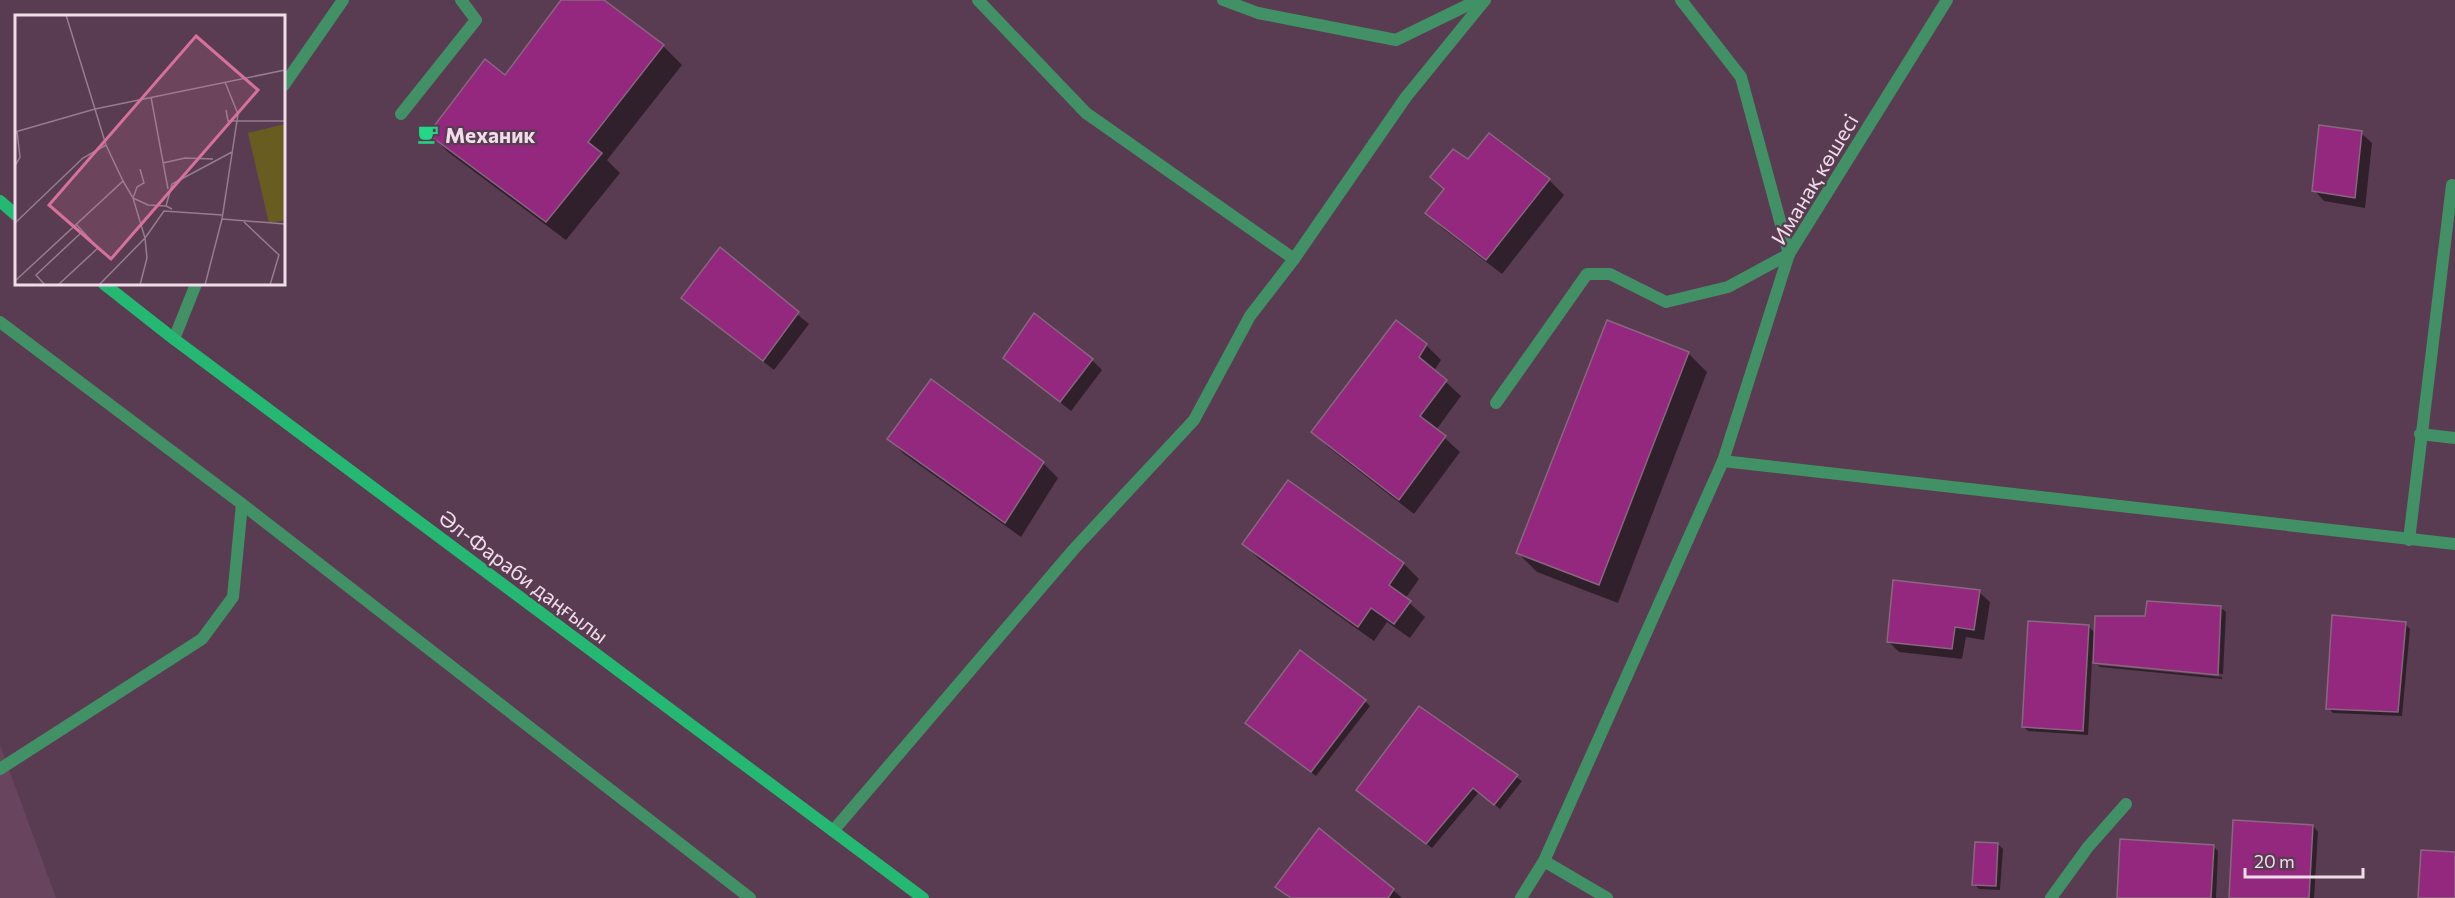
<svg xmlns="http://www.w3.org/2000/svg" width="2455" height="898" viewBox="0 0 2455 898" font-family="Commissioner,sans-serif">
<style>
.built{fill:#68445f}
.shadow{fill:#0007}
.building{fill:#93287e;stroke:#88677f;stroke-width:1.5}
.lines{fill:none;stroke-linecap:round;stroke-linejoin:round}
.lane{stroke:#429065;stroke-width:12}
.street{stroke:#429065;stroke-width:12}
.secondary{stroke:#24b873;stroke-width:12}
.labels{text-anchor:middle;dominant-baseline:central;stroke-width:4.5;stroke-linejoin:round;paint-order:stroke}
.poi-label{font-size:21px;font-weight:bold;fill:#f0ddea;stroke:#5a3c52;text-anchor:start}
.street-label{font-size:21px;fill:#f0ddea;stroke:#5a3c52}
.inset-road{fill:none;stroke:#967c8f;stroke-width:1.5}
.view{fill:#d7719b;fill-opacity:0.15;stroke:#d7719b;stroke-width:3}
.inset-edge{fill:none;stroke:#f0ddea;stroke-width:3}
</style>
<rect width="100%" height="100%" fill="#5a3c52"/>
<polygon class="built" points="0,745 56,898 0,898"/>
<g class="shadow">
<polygon points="562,0 602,0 663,46 682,65 607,160 620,173 566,240 448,152 430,134 505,77"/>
<polygon points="2361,133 2372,143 2365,208 2324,201 2314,190"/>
<polygon points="1489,135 1549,180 1564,195 1502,274 1442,228 1427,213"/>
<polygon points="720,250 809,324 774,370 683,298"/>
<polygon points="1426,345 1441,360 1434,371 1461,396 1436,430 1460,452 1414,514 1328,447 1313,432"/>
<polygon points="1688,353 1707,372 1618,603 1537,572 1518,553"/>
<polygon points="1005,358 1092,360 1102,370 1071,411"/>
<polygon points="889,439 1043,463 1058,478 1021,537 904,454"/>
<polygon points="1288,482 1404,564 1419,579 1405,599 1425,617 1410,638 1387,622 1374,641 1259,559 1244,544"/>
<polygon points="1979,592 1990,602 1984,640 1966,637 1962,659 1899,652 1888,641"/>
<polygon points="2220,607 2226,612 2223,674 2098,662 2098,665 2222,677 2222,679 2100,667 2092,660 2088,735 2028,731 2023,726 2089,627 2096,634 2146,618"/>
<polygon points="2405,624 2410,629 2402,716 2333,713 2328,708"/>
<polygon points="1365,701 1370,706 1316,776 1252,728"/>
<polygon points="1419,709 1522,781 1500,809 1479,792 1432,848 1363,795"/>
<polygon points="2313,826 2318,832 2314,898 2230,898"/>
<polygon points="1998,844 2003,849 2000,890 1979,889 1974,884"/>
<polygon points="2213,846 2218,851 2216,898 2119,898"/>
<polygon points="1277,886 1393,890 1402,898 1289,898"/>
</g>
<g class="building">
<polygon points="561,0 604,0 664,45 588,142 602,153 546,222 428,134 485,59 505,75"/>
<polygon points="2319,125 2362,131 2355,198 2312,191"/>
<polygon points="1489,133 1550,179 1486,260 1425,213 1444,189 1430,177 1453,149 1468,159"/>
<polygon points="720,247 799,312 763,361 681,298"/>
<polygon points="1034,313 1093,359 1060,402 1003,358"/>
<polygon points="1396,320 1427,344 1419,357 1447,380 1420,416 1446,436 1399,500 1311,432"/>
<polygon points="1607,320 1689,352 1599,585 1516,553"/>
<polygon points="931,379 1044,462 1005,523 887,439"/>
<polygon points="1288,480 1404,563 1389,585 1411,601 1394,624 1371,608 1358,627 1242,544"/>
<polygon points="1893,580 1980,590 1974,630 1955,627 1952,649 1887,642"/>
<polygon points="2147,601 2221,606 2218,675 2093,663 2095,616 2145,616"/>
<polygon points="2332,615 2406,622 2398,712 2326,709"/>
<polygon points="2028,621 2089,625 2083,731 2022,727"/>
<polygon points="1300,650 1366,700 1311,772 1245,723"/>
<polygon points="1419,706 1518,775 1494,805 1473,788 1426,844 1356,790"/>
<polygon points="2233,820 2313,825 2309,898 2229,898"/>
<polygon points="1319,828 1394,889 1388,898 1291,898 1275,887"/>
<polygon points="2120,839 2214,845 2211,898 2117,898"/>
<polygon points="1975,842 1998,843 1996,886 1972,885"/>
<polygon points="2421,850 2455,852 2455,898 2418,898"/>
</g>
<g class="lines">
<g class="lane">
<polyline points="0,322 242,504 750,898"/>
<polyline points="0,769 202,639 233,597 242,504"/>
</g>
<g class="street">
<polyline points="978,0 1086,113 1294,259"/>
<polyline points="1223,0 1258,13 1396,40 1478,0"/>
<polyline points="284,85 343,0"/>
<polyline points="401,114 476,20 461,0"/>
<polyline points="174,339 196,284"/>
<polyline points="1496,403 1587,274 1610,274 1666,302 1728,287 1789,254 1741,77 1681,0"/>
<polyline points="2420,434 2455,438"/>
<polyline points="1723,461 1789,254 1947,0"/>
<polyline points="2409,540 2452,185 2455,186"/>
<polyline points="833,831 1074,549 1194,420 1250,316 1294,259 1406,97 1485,0"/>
<polyline points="1544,861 1607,898"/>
<polyline points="1521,898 1544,861 1723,461 2455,544"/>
<polyline points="2051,898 2088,847 2126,804"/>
</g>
<g class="secondary">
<polyline points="0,201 16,215"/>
<polyline points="104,284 174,339 923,898"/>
</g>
</g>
<defs>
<g id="cafe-bare" transform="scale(1.62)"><path d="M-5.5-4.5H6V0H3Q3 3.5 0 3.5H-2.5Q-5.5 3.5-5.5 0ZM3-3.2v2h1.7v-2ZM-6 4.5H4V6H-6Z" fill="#22d887" stroke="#5a3c52" stroke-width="2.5" paint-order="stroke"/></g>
</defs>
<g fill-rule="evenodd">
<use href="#cafe-bare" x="428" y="134"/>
</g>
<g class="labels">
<g class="poi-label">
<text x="445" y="134">Механик</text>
</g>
<g class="street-label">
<text transform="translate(1814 179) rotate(-59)">Иманақ көшесі</text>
<text transform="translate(524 576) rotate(37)">Әл-Фараби даңғылы</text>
</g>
</g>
<g transform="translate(15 15)">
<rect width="270" height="270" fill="#5a3c52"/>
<path d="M 270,109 L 270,205 L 254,208 L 233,118 Z" fill="#695c21"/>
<path class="inset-road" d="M 136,82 L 153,174M 211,95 L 213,106 L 270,106M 0,117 L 80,94 L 270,55M 148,148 L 170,143 L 198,144M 0,151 L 5,142 L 2,116M 125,154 L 129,168 L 122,172 L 118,183 L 133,190 L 151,191M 157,194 L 151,191 L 157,169 L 217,137M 207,204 L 270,209M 229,207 L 264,240 L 255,270M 0,208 L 68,143 L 91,130M 0,266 L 108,166 L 91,130 L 51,0M 30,270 L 21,260 L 68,216M 43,270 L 83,233 L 61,209M 84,270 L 130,223 L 118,183 L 108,166M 125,270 L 132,243 L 130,223 L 149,196 L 207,200M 190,270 L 207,204 L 223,99 L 210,67"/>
<path class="view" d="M 181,21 L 243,75 L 96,244 L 34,190 Z"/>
<rect width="270" height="270" class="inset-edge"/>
</g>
<path d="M2245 868v9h118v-9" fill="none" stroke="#f0ddea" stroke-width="3"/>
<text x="2254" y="868" font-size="18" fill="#f0ddea" stroke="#5a3c52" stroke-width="4.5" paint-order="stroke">20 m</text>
</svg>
